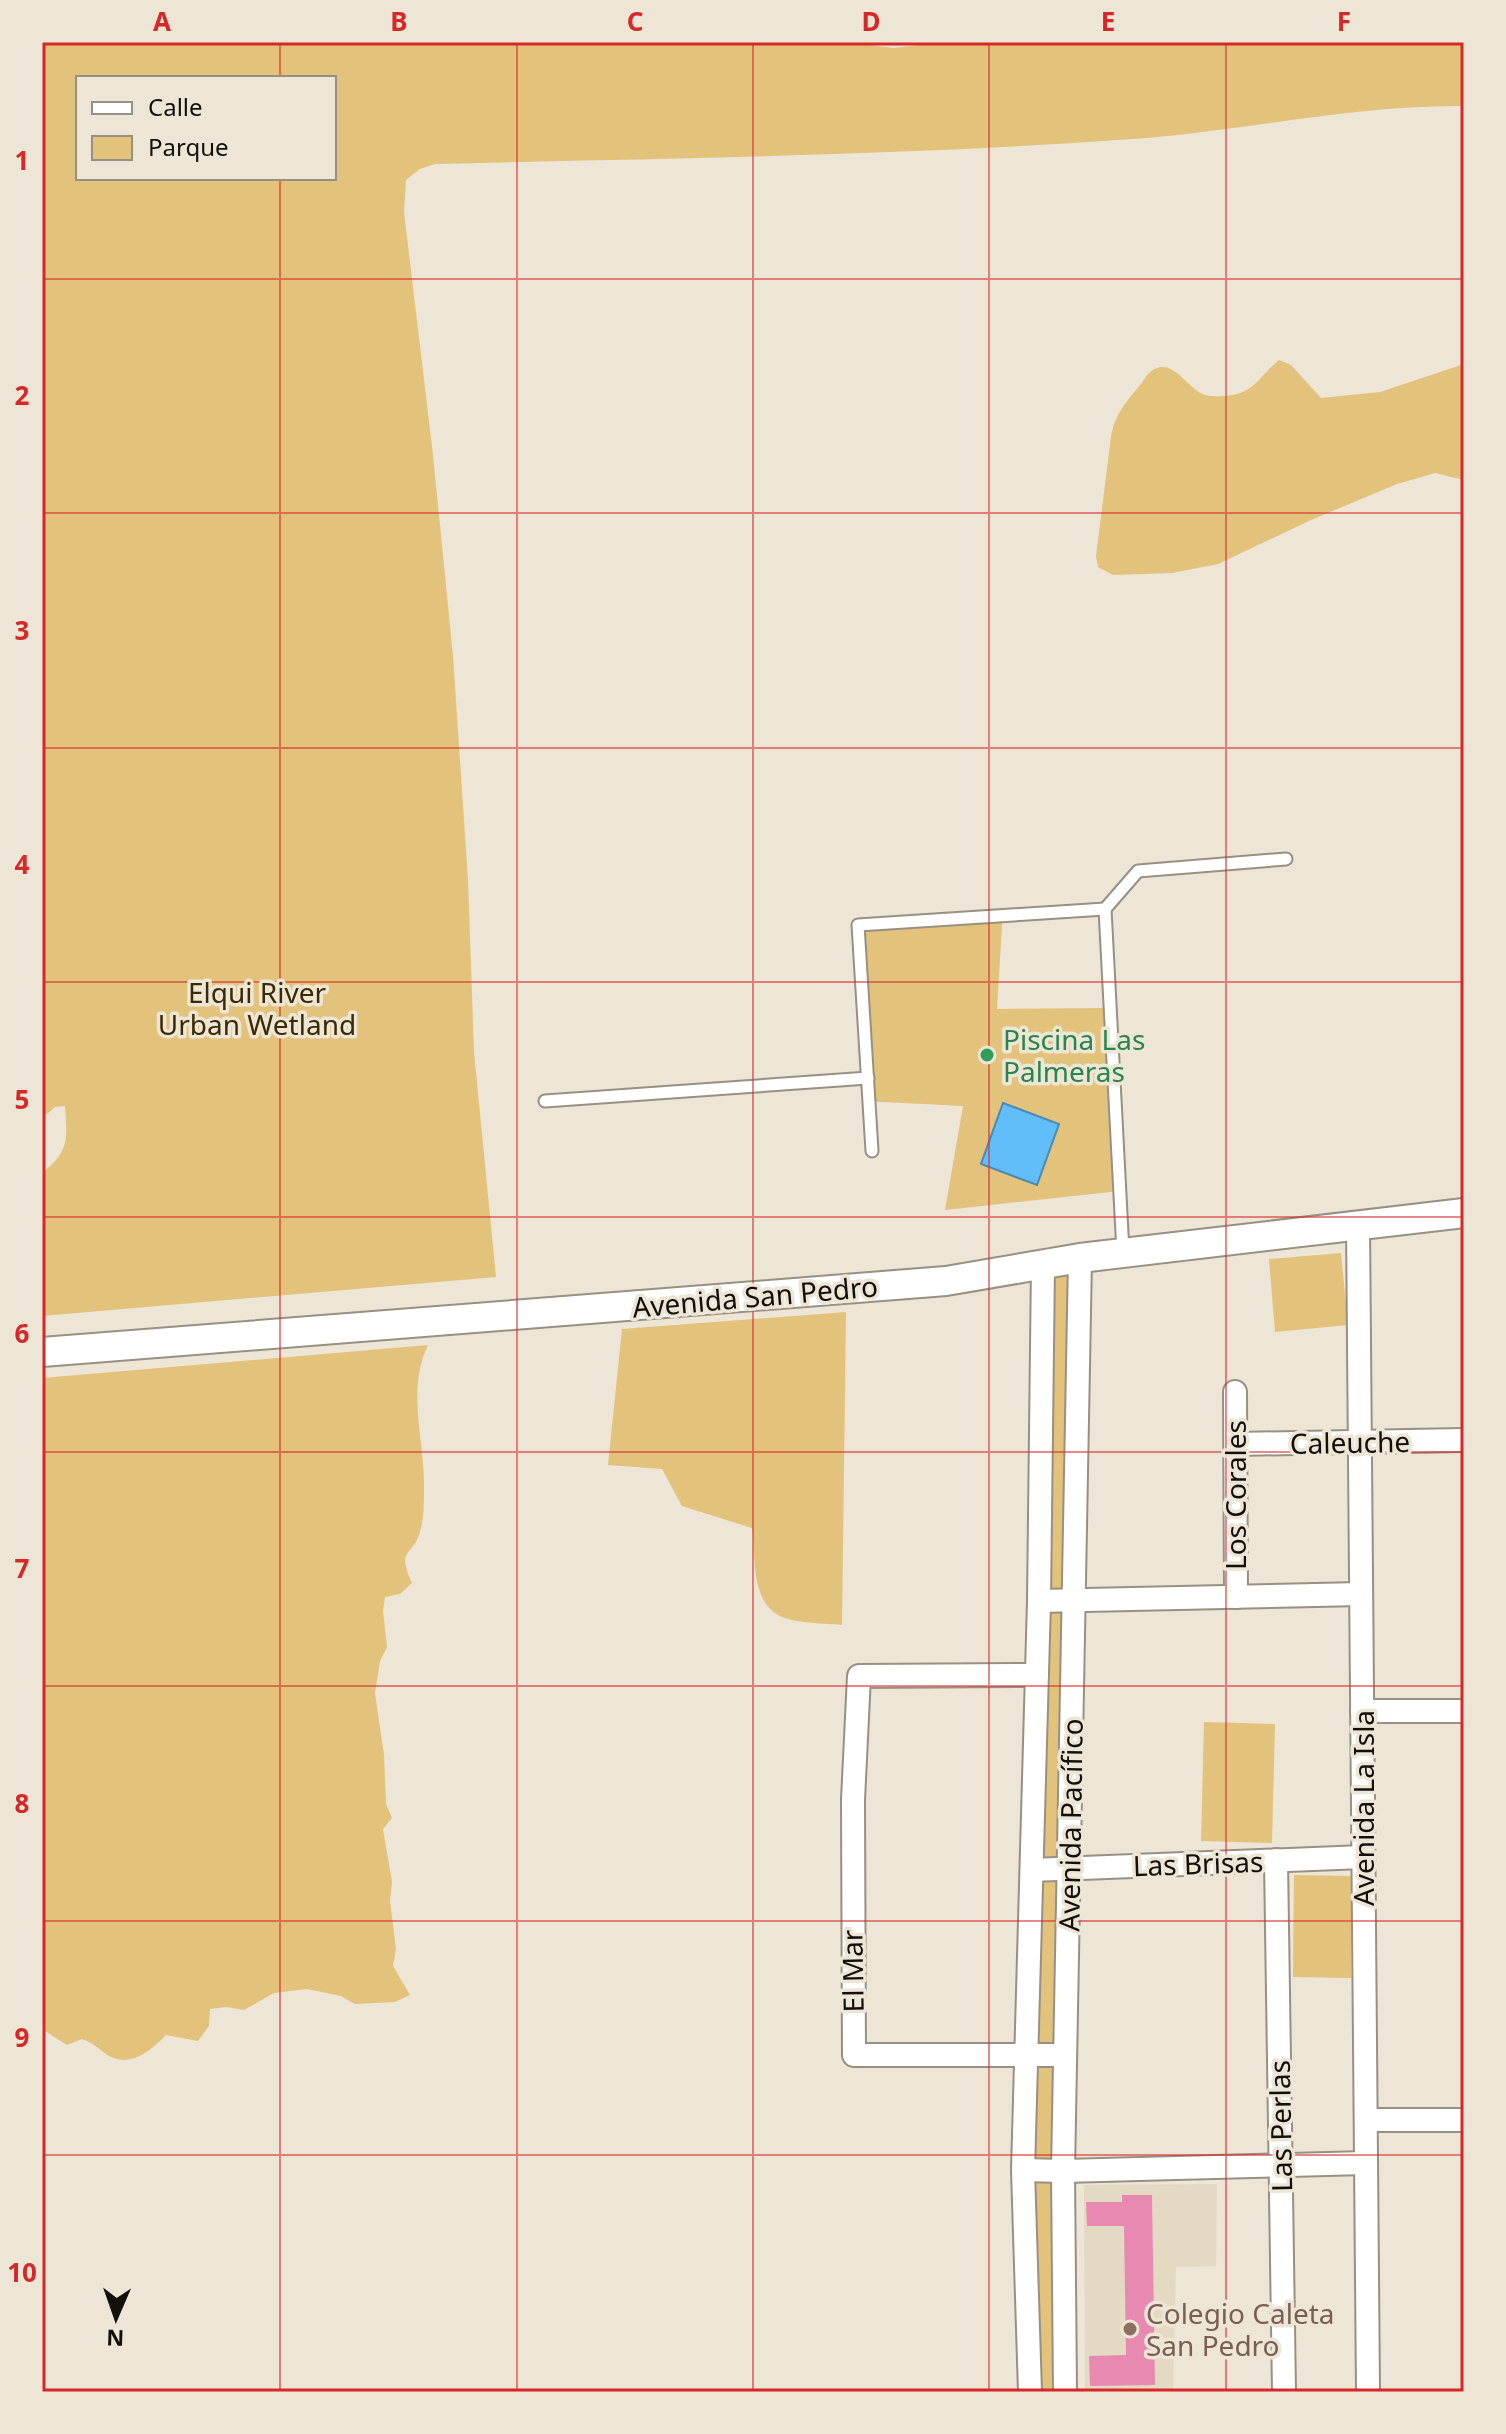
<svg xmlns="http://www.w3.org/2000/svg" width="1506" height="2434" viewBox="0 0 1506 2434" font-family="'Noto Sans',sans-serif">
<style>
.built{fill:#e4d9c2}
.green{fill:#e3c27b;fill-rule:evenodd}
.water{fill:#61befb;stroke:#4a8ab3;stroke-width:2}
.building{fill:#e889b2}
.lines{fill:none;stroke-linecap:round;stroke-linejoin:round}
.service-casing{stroke:#989082;stroke-width:15}
.minor-casing{stroke:#989082;stroke-width:26}
.tertiary-casing{stroke:#989082;stroke-width:32}
.service{stroke:#fff;stroke-width:11}
.minor{stroke:#fff;stroke-width:22}
.tertiary{stroke:#fff;stroke-width:28}
.grid{fill:none;stroke:#d62828;stroke-width:2;stroke-opacity:0.55}
.leisure-dot{fill:#2e9e5b;stroke:#ede5d5;stroke-width:3}
.education-dot{fill:#8d6e63;stroke:#ede5d5;stroke-width:3}
.labels{text-anchor:middle;dominant-baseline:central;stroke-width:7;stroke-linejoin:round;paint-order:stroke}
.park-label{font-size:28px;fill:#3c2a00;stroke:#ede5d5}
.leisure-label{font-size:28px;fill:#27864d;stroke:#ede5d5;text-anchor:start}
.street-label{font-size:28px;fill:#13100b;stroke:#ede5d5}
.education-label{font-size:28px;fill:#785e54;stroke:#ede5d5;text-anchor:start}
.neatline{fill:none;stroke:#d62828;stroke-width:3}
.grid-label{font-size:26px;text-anchor:middle;font-weight:bold;fill:#d62828}
</style>
<rect width="100%" height="100%" fill="#ede5d5"/>
<polygon class="built" points="1217,2184 1216,2266 1176,2267 1173,2392 1085,2392 1084,2185"/>
<g class="green">
<path d="M 42,42 L 843,42 L 894,48 L 918,45 L 920,42 L 1464,42 L 1464,106 C 1353,105 1243,131 1132,139 C 900,156 668,158 435,164 L 420,169 L 406,180 L 404,212 L 433,455 L 453,656 L 468,880 L 474,1052 L 496,1277 L 42,1316 L 42,1173 C 70,1151 67,1139 65,1106 L 55,1107 L 42,1118 ZM 334,78 L 334,178 L 78,178 L 78,78 Z"/>
<path d="M 1279,360 L 1291,365 L 1321,398 L 1380,392 L 1464,364 L 1464,480 L 1435,473 L 1397,484 L 1311,520 L 1218,564 L 1172,573 L 1113,575 L 1098,567 L 1096,556 L 1111,437 C 1115,414 1126,402 1141,384 C 1144,381 1145,377 1148,374 C 1171,352 1186,389 1205,395 C 1210,396 1219,397 1224,396 C 1255,394 1258,377 1279,360 Z"/>
<polygon points="1003,909 997,1009 1107,1008 1120,1191 945,1210 963,1106 863,1101 863,919"/>
<polygon points="1341,1253 1348,1325 1275,1332 1269,1259"/>
<polygon points="1072,1267 1057,2392 1037,2392 1031,2169 1050,1271"/>
<path d="M 846,1312 L 842,1625 C 824,1623 802,1624 785,1618 C 750,1607 756,1557 752,1528 L 682,1506 L 662,1469 L 608,1465 L 622,1329 Z"/>
<path d="M 428,1345 C 406,1391 425,1440 424,1488 C 424,1501 424,1519 420,1532 C 412,1558 396,1548 412,1583 L 400,1594 L 385,1597 L 383,1611 L 387,1647 L 380,1661 L 375,1693 L 384,1755 L 386,1804 L 392,1818 L 383,1829 L 392,1882 L 390,1901 L 396,1949 L 393,1966 L 410,1995 L 395,2002 L 355,2004 L 341,1996 L 307,1989 L 274,1993 L 244,2010 L 226,2007 L 210,2009 L 209,2026 L 198,2041 L 166,2035 C 151,2050 132,2068 109,2056 C 99,2050 96,2044 82,2039 L 67,2045 L 42,2029 L 42,1378 Z"/>
<polygon points="1204,1722 1275,1724 1272,1843 1201,1841"/>
<polygon points="1294,1875 1352,1876 1351,1978 1293,1977"/>
</g>
<polygon class="water" points="1003,1103 1059,1124 1037,1185 981,1164"/>
<polygon class="building" points="1122,2195 1152,2195 1155,2385 1090,2386 1089,2356 1126,2355 1124,2226 1087,2226 1086,2202 1122,2202"/>
<g class="lines">
<g class="service-casing">
<g id="service">
<polyline points="545,1101 868,1078"/>
<polyline points="872,1151 858,925 1105,909"/>
<polyline points="1123,1252 1105,909 1138,871 1286,859"/>
</g>
</g>
<g class="minor-casing">
<g id="minor">
<polyline points="1358,1225 1368,2392"/>
<polyline points="1235,1392 1236,1597"/>
<polyline points="1236,1444 1464,1440"/>
<polyline points="1039,1601 1361,1594"/>
<polyline points="1037,1675 859,1676 853,1800 854,2055 1065,2055"/>
<polyline points="1362,1711 1464,1711"/>
<polyline points="1276,1860 1284,2392"/>
<polyline points="1032,1870 1363,1857"/>
<polyline points="1366,2120 1464,2120"/>
<polyline points="1023,2170 1063,2171 1366,2163"/>
<polyline points="1030,2392 1023,2170 1039,1601 1043,1264"/>
<polyline points="1065,2392 1063,2171 1080,1258"/>
</g>
</g>
<g class="tertiary-casing">
<polyline id="tertiary" points="42,1352 946,1281 1080,1258 1464,1213"/>
</g>
<use href="#service" class="service"/>
<use href="#minor" class="minor"/>
<use href="#tertiary" class="tertiary"/>
</g>
<path class="grid" d="M 280,42 L 280,78M 517,42 L 517,2392M 753,42 L 753,2392M 989,42 L 989,2392M 1226,42 L 1226,2392M 280,178 L 280,2392M 42,279 L 1464,279M 42,513 L 1464,513M 42,748 L 1464,748M 42,982 L 1464,982M 42,1217 L 1464,1217M 42,1452 L 1464,1452M 42,1686 L 1464,1686M 42,1921 L 1464,1921M 42,2155 L 1464,2155"/>
<circle class="leisure-dot" cx="987" cy="1055" r="8"/>
<circle class="education-dot" cx="1130" cy="2329" r="8"/>
<g class="labels">
<g class="park-label">
<text x="257" y="992">Elqui River<tspan x="257" dy="32">Urban Wetland</tspan></text>
</g>
<g class="leisure-label">
<text x="1003" y="1039">Piscina Las<tspan x="1003" dy="32">Palmeras</tspan></text>
</g>
<g class="street-label">
<text transform="translate(755 1296) rotate(-5)">Avenida San Pedro</text>
<text transform="translate(1350 1442) rotate(-1)">Caleuche</text>
<text transform="translate(1235 1495) rotate(-90)">Los Corales</text>
<text transform="translate(1363 1808) rotate(-90)">Avenida La Isla</text>
<text transform="translate(1070 1825) rotate(-89)">Avenida Pacífico</text>
<text transform="translate(1198 1863) rotate(-2)">Las Brisas</text>
<text transform="translate(852 1971) rotate(-91)">El Mar</text>
<text transform="translate(1280 2126) rotate(-91)">Las Perlas</text>
</g>
<g class="education-label">
<text x="1146" y="2313">Colegio Caleta<tspan x="1146" dy="32">San Pedro</tspan></text>
</g>
</g>
<rect width="1506" height="2434" fill="none" stroke="#ede5d5" stroke-width="88"/>
<rect x="76" y="76" width="260" height="104" fill="#ede5d5" stroke="#969084" stroke-width="2"/>
<rect x="92" y="102" width="40" height="12" fill="#ffffff" stroke="#969084" stroke-width="2"/>
<text x="148" y="116" font-size="24" fill="#13100b">Calle</text>
<rect x="92" y="136" width="40" height="24" fill="#e3c27b" stroke="#969084" stroke-width="2"/>
<text x="148" y="156" font-size="24" fill="#13100b">Parque</text>
<g transform="translate(116 2318) rotate(182)" stroke="#ede5d5" stroke-width="6" paint-order="stroke">
<path d="M0-6L14 30L0 20L-14 30Z" fill="#13100b"/>
<text y="-12" font-size="22" font-weight="bold" text-anchor="middle" fill="#13100b">N</text>
</g>
<rect x="44" y="44" width="1418" height="2346" class="neatline"/>
<g class="grid-label">
<text x="162" y="31">A</text>
<text x="399" y="31">B</text>
<text x="635" y="31">C</text>
<text x="871" y="31">D</text>
<text x="1108" y="31">E</text>
<text x="1344" y="31">F</text>
<text x="22" y="170">1</text>
<text x="22" y="405">2</text>
<text x="22" y="640">3</text>
<text x="22" y="874">4</text>
<text x="22" y="1109">5</text>
<text x="22" y="1343">6</text>
<text x="22" y="1578">7</text>
<text x="22" y="1813">8</text>
<text x="22" y="2047">9</text>
<text x="22" y="2282">10</text>
</g>
</svg>
